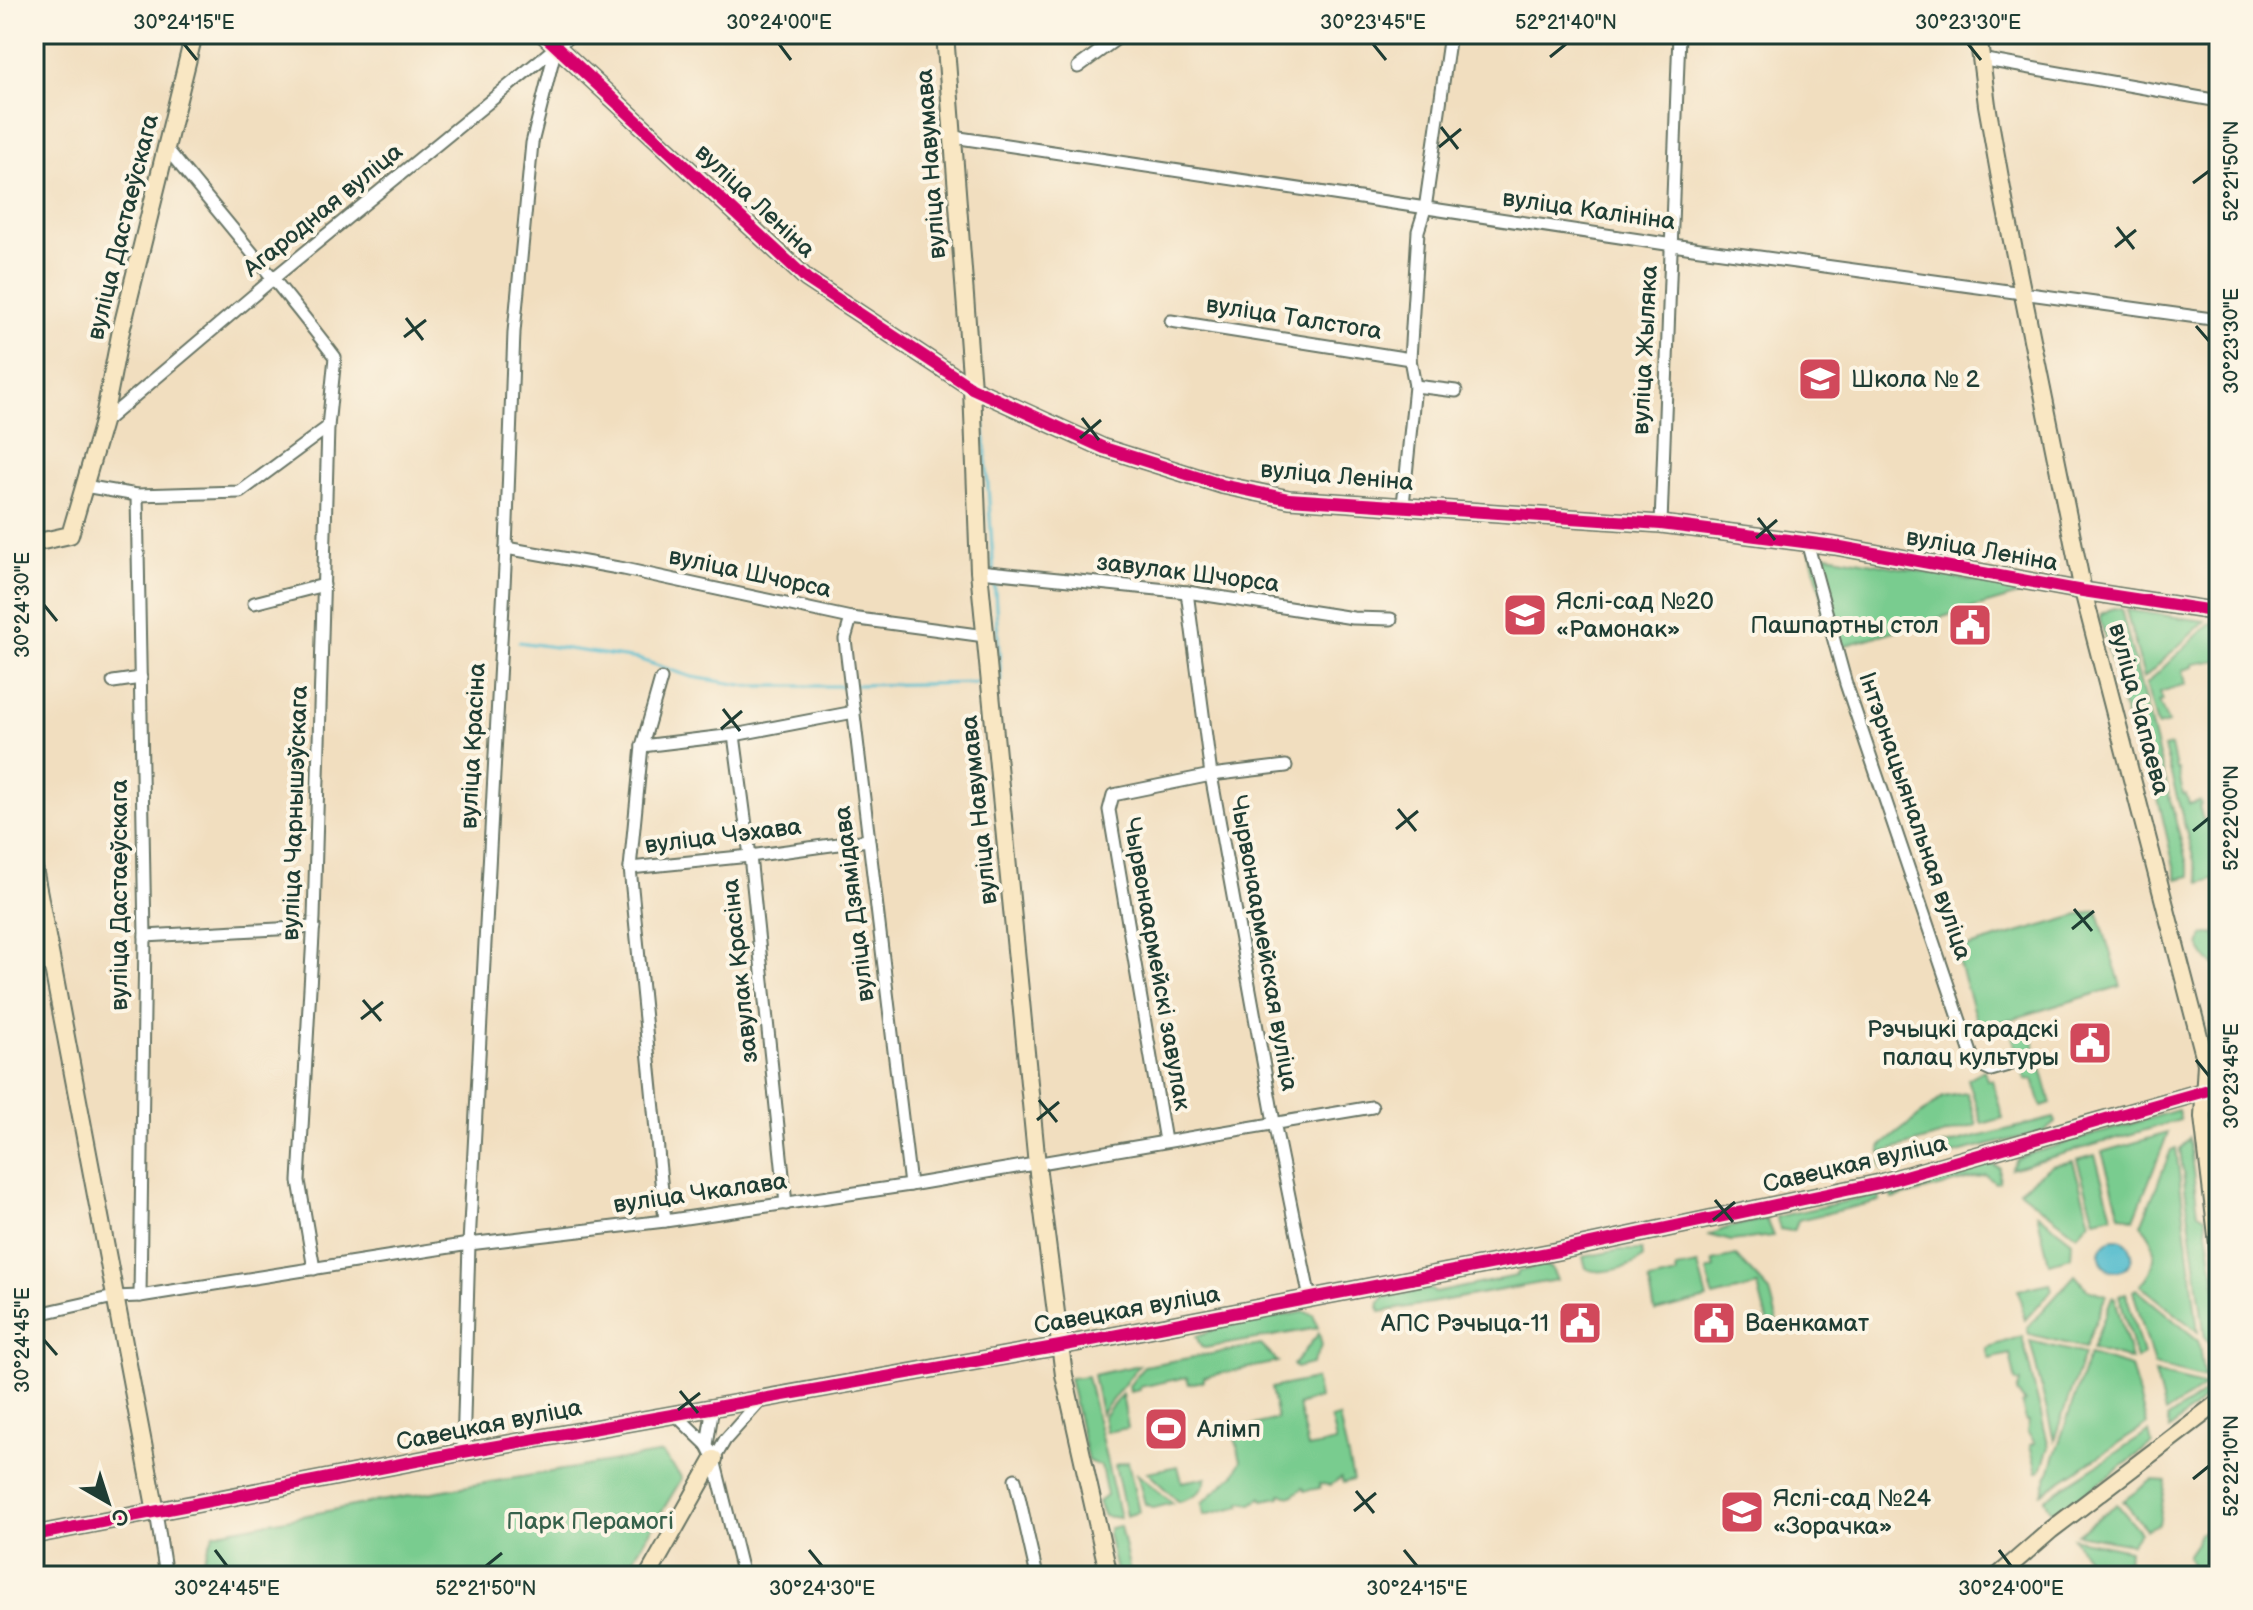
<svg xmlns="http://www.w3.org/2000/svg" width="2253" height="1610" viewBox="0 0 2253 1610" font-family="'Balsamiq Sans',sans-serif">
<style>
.green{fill:#79cc8f;stroke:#4c8462;stroke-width:2}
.water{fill:#51bbcd;stroke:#387c80;stroke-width:2}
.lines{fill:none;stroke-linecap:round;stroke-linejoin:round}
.stream{stroke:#51bbcd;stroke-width:3}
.street-casing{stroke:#687565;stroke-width:15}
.secondary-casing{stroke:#687565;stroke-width:20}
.street{stroke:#fff;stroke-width:11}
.secondary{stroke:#f9e7c3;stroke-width:16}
.cycleway-casing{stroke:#fcf5e5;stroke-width:17}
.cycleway{stroke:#d6006c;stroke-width:12}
.ticks{fill:none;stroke:#1f3d34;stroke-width:3}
.labels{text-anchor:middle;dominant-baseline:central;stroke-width:8;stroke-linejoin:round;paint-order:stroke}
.street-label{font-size:24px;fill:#1f3d34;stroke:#fcf5e5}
.poi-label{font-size:24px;fill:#1f3d34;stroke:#fcf5e5;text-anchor:start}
.park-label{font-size:24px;fill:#36614b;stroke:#fcf5e5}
.neatline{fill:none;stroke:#1f3d34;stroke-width:3}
.ticks-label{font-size:20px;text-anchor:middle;fill:#1f3d34}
</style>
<rect width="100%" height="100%" fill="#fcf5e5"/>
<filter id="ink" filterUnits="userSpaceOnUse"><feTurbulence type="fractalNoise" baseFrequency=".0125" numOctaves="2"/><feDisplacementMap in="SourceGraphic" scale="16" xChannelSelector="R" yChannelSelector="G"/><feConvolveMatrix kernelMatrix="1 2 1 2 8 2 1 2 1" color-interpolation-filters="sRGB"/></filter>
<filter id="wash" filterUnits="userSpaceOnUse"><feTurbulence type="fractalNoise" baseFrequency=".006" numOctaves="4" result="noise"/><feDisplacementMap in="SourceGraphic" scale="32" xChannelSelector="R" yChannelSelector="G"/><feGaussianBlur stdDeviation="1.8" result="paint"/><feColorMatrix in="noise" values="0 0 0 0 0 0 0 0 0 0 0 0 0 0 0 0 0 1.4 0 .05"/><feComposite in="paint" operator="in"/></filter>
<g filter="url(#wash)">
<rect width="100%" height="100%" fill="#f1debf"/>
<g class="green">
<polygon points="1810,552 1822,554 2032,591 1836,648"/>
<polygon points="2113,608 2121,609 2190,876 2177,879 2141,725 2127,722 2100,619 2101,614"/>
<polygon points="2126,610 2205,621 2144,678"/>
<polygon points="2210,623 2219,625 2219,660 2193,664 2193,667 2183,670 2186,684 2160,692 2163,701 2159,702 2168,723 2157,726 2146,684"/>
<polygon points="2171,746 2176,769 2178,769 2183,794 2186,794 2189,804 2200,801 2201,805 2199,806 2203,820 2206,820 2209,828 2218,825 2219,827 2219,877 2200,883 2164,748"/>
<polygon points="2097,910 2121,986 1979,1029 1955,951"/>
<polygon points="2215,933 2219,945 2219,968 2204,956 2200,945 2204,935"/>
<polygon points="2029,1024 2051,1104 2042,1107 2033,1080 2025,1079 2010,1029"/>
<polygon points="1984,1070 1987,1080 1992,1080 2003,1118 1982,1124 1968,1079"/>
<polygon points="1967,1093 1977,1125 1881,1153 1880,1147 1943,1097"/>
<polygon points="2178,1110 2180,1120 2011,1169 2017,1159 2029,1154"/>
<polygon points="2054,1118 2055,1123 2043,1132 1883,1171 1880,1161"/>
<polygon points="2168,1133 2134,1219 2120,1214 2102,1152"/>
<polygon points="2189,1138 2198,1213 2205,1217 2219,1309 2219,1351 2205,1339 2180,1149"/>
<path d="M 2176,1148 L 2198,1332 L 2140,1285 C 2158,1268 2160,1243 2141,1225 L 2171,1150 Z"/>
<polygon points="2095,1155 2112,1215 2095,1219 2077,1160"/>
<polygon points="2073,1161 2090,1221 2077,1235 2019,1190 2051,1166"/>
<polygon points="1990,1164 2000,1168 1999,1182 1995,1183 1986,1175 1892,1199 1890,1192"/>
<polygon points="1879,1194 1880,1201 1798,1220 1795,1229 1791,1231 1780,1229 1776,1217"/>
<polygon points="2037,1213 2072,1241 2071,1257 2049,1263"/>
<polygon points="1766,1219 1773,1236 1731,1241 1709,1235 1729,1227"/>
<path d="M 1620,1250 L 1642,1250 L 1643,1257 C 1633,1268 1598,1276 1586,1268 L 1583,1257 Z"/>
<polygon points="1736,1256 1770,1292 1778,1324 1768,1325 1758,1286 1713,1297 1707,1271 1715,1268 1713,1261"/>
<path d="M 1544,1265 L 1552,1269 L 1557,1280 L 1380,1312 C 1378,1306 1380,1301 1384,1297 L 1431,1289 L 1435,1293 L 1516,1276 L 1519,1271 Z"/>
<polygon points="1698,1265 1707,1299 1655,1312 1649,1281 1677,1275 1676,1269"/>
<polygon points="2075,1275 2087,1289 2106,1295 2085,1348 2029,1334 2027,1328"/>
<polygon points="2050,1283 2052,1290 2025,1320 2018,1290"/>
<polygon points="2136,1289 2198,1340 2204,1378 2154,1365 2133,1291"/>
<polygon points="2126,1293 2143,1355 2136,1359 2119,1295"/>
<polygon points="2112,1297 2115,1298 2131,1360 2092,1349"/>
<polygon points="1304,1312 1313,1314 1318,1328 1205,1348 1201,1347 1196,1336 1221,1327"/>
<polygon points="1319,1333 1322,1346 1312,1364 1296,1368 1293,1365"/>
<polygon points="2022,1336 2049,1447 2041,1470 2037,1472 2030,1445 2035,1443 2027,1432 2029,1421 2026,1421 2022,1404 2025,1402 2017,1393 2020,1382 2016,1382 2010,1354 1989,1359 1986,1348"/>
<polygon points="2030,1341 2084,1354 2054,1440"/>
<polygon points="1261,1345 1278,1362 1204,1377 1204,1381 1189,1384 1187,1377 1140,1387 1140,1390 1130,1392 1129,1386 1144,1366"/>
<polygon points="2089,1355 2131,1367 2147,1425 2042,1493"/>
<polygon points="1139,1365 1101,1414 1093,1375"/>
<polygon points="2155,1373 2206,1386 2165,1413"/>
<polygon points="1087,1376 1120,1518 1104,1516 1098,1502 1107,1495 1101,1466 1088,1461 1069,1378"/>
<path d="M 1315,1379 L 1319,1398 L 1298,1405 L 1308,1448 L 1336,1442 L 1331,1419 L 1339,1417 L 1353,1480 L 1343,1483 L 1341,1478 L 1331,1485 L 1319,1484 L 1320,1488 L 1305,1491 L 1303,1488 L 1292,1496 L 1280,1494 L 1280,1497 L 1263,1500 L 1262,1497 L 1252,1504 L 1241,1502 L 1241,1506 L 1204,1515 L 1202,1503 L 1235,1474 L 1241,1460 L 1235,1438 C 1245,1425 1262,1423 1277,1419 L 1271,1388 Z"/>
<polygon points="2207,1391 2212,1391 2170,1430 2167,1419"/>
<polygon points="1122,1394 1128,1428 1106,1432 1103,1417"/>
<polygon points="2149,1432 2152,1444 2054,1516 2045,1499"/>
<polygon points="662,1453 682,1478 623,1576 197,1576 214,1533 374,1502"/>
<polygon points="1128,1462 1139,1512 1126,1516 1115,1465"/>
<path d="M 1178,1466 L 1182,1482 L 1207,1477 C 1201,1494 1196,1497 1179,1502 L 1147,1472 Z"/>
<polygon points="1137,1474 1173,1503 1154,1508 1145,1504"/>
<polygon points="2152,1480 2166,1481 2159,1524 2146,1529 2123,1501"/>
<polygon points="2117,1504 2140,1532 2131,1544 2077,1534"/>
<polygon points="1120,1526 1131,1576 1117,1576 1108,1534 1110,1528"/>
<polygon points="2208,1529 2219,1545 2219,1576 2197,1576 2187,1556 2196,1543 2198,1534"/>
<polygon points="2073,1538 2129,1550 2128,1562 2097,1573"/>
</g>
<circle class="water" cx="2116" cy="1255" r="16"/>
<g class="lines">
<g class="stream">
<polyline points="983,411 1001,682 997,682"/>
<polyline points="519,642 638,659 692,677 748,686 846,686"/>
<polyline points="853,685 986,683"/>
</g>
</g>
</g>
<g filter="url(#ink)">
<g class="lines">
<g class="street-casing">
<g id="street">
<polyline points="1980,59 2219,101"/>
<polyline points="1078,67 1123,34"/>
<polyline points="953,137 1693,248 2219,320"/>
<path d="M 167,149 C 223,218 281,286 335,357 L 328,427 L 314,918 L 299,1181 L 314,1269"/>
<polyline points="1171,321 1410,359"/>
<polyline points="1415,386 1456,391"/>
<polyline points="104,422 275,277 572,34"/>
<polyline points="84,486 137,495 240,492 328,427"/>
<polyline points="137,495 145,936 140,1296"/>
<polyline points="1403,505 1415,386 1410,359 1418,231 1425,209 1450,34"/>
<polyline points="1661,524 1679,34"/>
<polyline points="1807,542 1846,684 1974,1062 1991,1070 2015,1063"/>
<polyline points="506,548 624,569 851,618 985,636"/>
<polyline points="979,571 1187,592 1353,618 1391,619"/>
<polyline points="1187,592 1211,775 1274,1122 1310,1299"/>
<polyline points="254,603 324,585"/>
<polyline points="851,618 845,639 910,1185"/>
<polyline points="661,679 642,746 630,868 665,1221"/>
<polyline points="113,682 141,678"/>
<polyline points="734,735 750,856 786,1204"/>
<polyline points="642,746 734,735 854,712"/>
<polyline points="630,868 750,856 868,840"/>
<polyline points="145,936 314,927"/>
<polyline points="1165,1141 1109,810 1113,795 1211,775 1286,766"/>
<polyline points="34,1315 114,1297 140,1296 469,1244 665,1221 910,1185 1372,1107"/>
<polyline points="713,1406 707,1445 714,1459 743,1576"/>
<polyline points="674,1413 707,1445"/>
<polyline points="463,1452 469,1244 506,548 514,332 532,143 556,47"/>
<polyline points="714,1459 725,1440 761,1400"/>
<polyline points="1015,1479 1037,1576"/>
<polyline points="156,1512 166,1576"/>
</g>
</g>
<g class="secondary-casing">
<g id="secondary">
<polyline points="543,34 807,279 972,388 1104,448 1222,485 1289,499 1661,524 1835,546 2083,591 2219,612"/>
<polyline points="945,34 972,388 979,571 1037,1165 1064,1375 1109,1576"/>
<polyline points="1978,34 1987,105 2005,206 2083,591 2206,1063 2203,1117 2219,1253"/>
<polyline points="34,543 70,535 103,422 120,335 194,34"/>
<polyline points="34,868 156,1512"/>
<polyline points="34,1535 463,1452 1060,1346 1558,1251 1880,1183 2219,1087"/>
<polyline points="648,1576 714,1459"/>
<polyline points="1998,1576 2051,1530 2219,1402"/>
</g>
</g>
<use href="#street" class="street"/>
<use href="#secondary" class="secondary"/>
<g class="cycleway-casing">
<g id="cycleway">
<polyline points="543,34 807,279 972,388 1104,448 1222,485 1289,499 1661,524 1835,546 2083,591 2219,612"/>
<polyline points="34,1535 463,1452 1060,1346 1558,1251 1880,1183 2219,1087"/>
</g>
</g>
<use href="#cycleway" class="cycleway"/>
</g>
</g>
<path class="ticks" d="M 184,44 L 197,60M 779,44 L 791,60M 1373,44 L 1386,60M 1968,44 L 1981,60M 1550,57 L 1566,44M 1441,127 L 1458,149M 1439,147 L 1461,129M 2193,183 L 2209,171M 2117,227 L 2134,249M 2115,247 L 2136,230M 406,318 L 423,340M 2196,326 L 2209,341M 404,337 L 426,320M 1082,418 L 1099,440M 1080,438 L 1101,420M 1758,518 L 1775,540M 1756,538 L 1777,520M 44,605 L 57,621M 723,709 L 740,731M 721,729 L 742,711M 1398,809 L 1416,831M 1396,829 L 1418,811M 2193,831 L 2209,818M 2074,909 L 2092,931M 2072,929 L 2094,911M 363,1000 L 381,1021M 361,1019 L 383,1002M 2196,1060 L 2209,1076M 1039,1100 L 1057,1122M 1037,1120 L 1059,1102M 1715,1200 L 1733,1222M 1713,1220 L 1735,1202M 44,1340 L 57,1355M 680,1391 L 698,1413M 678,1410 L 700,1393M 2193,1479 L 2209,1466M 1356,1491 L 1374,1513M 1354,1511 L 1376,1493M 215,1550 L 227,1566M 809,1550 L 822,1566M 1404,1550 L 1417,1566M 1999,1550 L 2011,1566M 486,1566 L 502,1553"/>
<defs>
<g id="school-square" transform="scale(2.3)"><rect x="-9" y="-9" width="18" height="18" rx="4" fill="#d1495b" stroke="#fcf5e5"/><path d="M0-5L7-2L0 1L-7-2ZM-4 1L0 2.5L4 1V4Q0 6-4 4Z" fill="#fff"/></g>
<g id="civic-square" transform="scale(2.3)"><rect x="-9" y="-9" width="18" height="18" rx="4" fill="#d1495b" stroke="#fcf5e5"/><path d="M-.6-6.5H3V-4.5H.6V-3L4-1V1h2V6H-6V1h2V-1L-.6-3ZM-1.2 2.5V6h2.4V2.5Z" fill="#fff"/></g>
<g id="stadium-square" transform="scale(2.3)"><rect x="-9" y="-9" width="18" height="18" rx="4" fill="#d1495b" stroke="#fcf5e5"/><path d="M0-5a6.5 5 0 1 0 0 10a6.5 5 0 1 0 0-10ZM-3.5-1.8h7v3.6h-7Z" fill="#fff"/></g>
</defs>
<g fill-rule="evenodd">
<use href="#school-square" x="1820" y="379"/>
<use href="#school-square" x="1525" y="615"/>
<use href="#civic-square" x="1970" y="625"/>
<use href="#civic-square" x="2090" y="1043"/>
<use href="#civic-square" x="1580" y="1323"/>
<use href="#civic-square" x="1714" y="1323"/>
<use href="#stadium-square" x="1166" y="1429"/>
<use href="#school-square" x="1742" y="1512"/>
</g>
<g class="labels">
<g class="street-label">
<text transform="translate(931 164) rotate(-94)">вуліца Навумава</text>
<text transform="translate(755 201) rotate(43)">вуліца Леніна</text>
<text transform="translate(323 210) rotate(-39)">Агародная вуліца</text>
<text transform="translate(1589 210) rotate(8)">вуліца Калініна</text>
<text transform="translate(123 227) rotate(-76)">вуліца Дастаеўскага</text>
<text transform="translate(1294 318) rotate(9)">вуліца Талстога</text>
<text transform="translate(1645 350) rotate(-87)">вуліца Жыляка</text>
<text transform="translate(1337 476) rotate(5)">вуліца Леніна</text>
<text transform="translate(1982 550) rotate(10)">вуліца Леніна</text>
<text transform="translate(750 573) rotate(12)">вуліца Шчорса</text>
<text transform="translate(1188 573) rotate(7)">завулак Шчорса</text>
<text transform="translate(2139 709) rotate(75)">вуліца Чапаева</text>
<text transform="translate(473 746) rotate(-87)">вуліца Красіна</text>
<text transform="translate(979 810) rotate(-96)">вуліца Навумава</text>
<text transform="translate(295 813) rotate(-88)">вуліца Чарнышэўскага</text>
<text transform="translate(1915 816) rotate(71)">Інтэрнацыянальная вуліца</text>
<text transform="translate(723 836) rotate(-7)">вуліца Чэхава</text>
<text transform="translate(119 895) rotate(-90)">вуліца Дастаеўскага</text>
<text transform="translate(854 904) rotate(-97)">вуліца Дзямідава</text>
<text transform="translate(1264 943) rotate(80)">Чырвонаармейская вуліца</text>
<text transform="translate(1157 964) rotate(80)">Чырвонаармейскі завулак</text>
<text transform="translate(740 971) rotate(-96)">завулак Красіна</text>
<text transform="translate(1855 1164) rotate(-13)">Савецкая вуліца</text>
<text transform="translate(700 1193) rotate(-8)">вуліца Чкалава</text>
<text transform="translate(1127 1310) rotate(-10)">Савецкая вуліца</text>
<text transform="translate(489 1425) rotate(-11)">Савецкая вуліца</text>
</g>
<g class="poi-label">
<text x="1851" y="379">Школа № 2</text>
<text x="1556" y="601">Яслі-сад №20<tspan x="1556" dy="28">«Рамонак»</tspan></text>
<text x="1939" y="625" text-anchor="end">Пашпартны стол</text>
<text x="2059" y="1029" text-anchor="end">Рэчыцкі гарадскі<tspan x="2059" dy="28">палац культуры</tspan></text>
<text x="1549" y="1323" text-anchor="end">АПС Рэчыца-11</text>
<text x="1745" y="1323">Ваенкамат</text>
<text x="1197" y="1429">Алімп</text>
<text x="1773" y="1498">Яслі-сад №24<tspan x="1773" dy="28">«Зорачка»</tspan></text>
</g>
<g class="park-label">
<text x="590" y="1521">Парк Перамогі</text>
</g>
</g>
<rect width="2253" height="1610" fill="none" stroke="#fcf5e5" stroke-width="88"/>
<g transform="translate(108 1502) rotate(141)" stroke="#fcf5e5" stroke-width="6" paint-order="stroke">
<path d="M0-6L14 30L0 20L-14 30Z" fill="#1f3d34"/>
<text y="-12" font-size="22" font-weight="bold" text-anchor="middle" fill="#1f3d34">С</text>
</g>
<rect x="44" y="44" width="2165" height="1522" class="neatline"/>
<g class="ticks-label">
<text x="184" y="29">30°24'15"E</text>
<text x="779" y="29">30°24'00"E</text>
<text x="1373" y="29">30°23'45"E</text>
<text x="1566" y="29">52°21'40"N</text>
<text x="1968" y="29">30°23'30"E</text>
<text transform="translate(2231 171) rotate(-90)" y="7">52°21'50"N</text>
<text transform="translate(2231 341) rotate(-90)" y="7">30°23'30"E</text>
<text transform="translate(22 605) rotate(-90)" y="7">30°24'30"E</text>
<text transform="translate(2231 818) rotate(-90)" y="7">52°22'00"N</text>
<text transform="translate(2231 1076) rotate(-90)" y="7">30°23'45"E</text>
<text transform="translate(22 1340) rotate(-90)" y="7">30°24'45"E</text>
<text transform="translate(2231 1466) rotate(-90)" y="7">52°22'10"N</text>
<text x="227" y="1595">30°24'45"E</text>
<text x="486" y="1595">52°21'50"N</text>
<text x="822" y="1595">30°24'30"E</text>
<text x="1417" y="1595">30°24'15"E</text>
<text x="2011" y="1595">30°24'00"E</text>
</g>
</svg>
